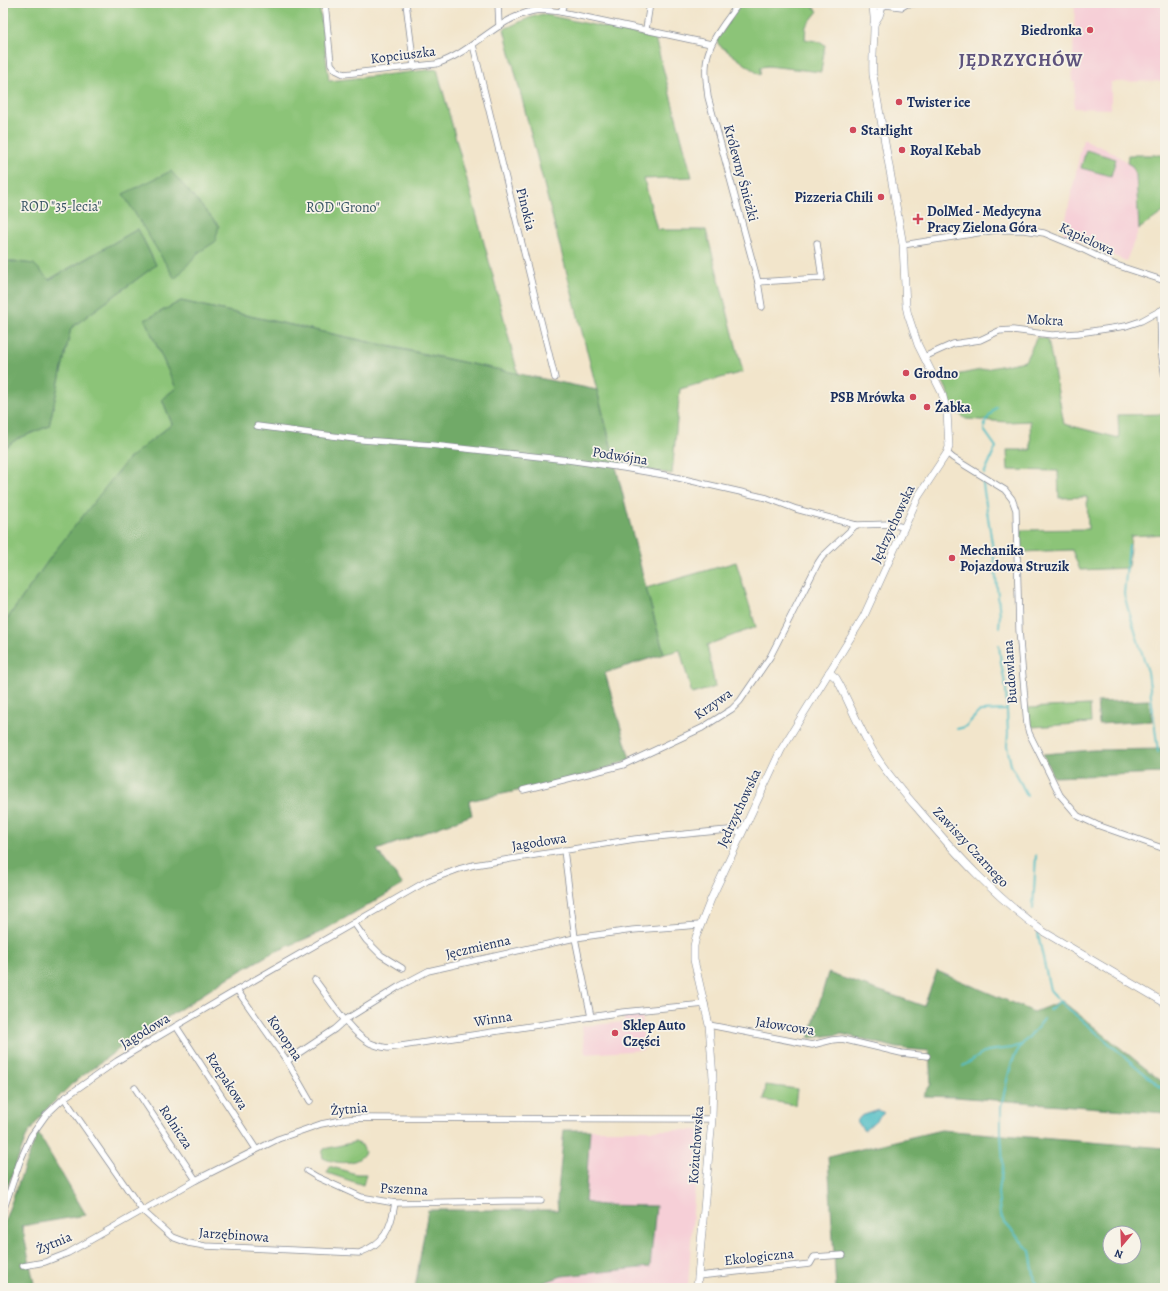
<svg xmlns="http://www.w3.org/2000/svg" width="1168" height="1291" viewBox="0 0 1168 1291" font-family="Alegreya,serif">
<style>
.built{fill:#f6cfd7}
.green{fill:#8cc478;stroke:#547a6b}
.forest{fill:#71aa68;stroke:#466c63;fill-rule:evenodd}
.water{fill:#4fbdc5;stroke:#357692}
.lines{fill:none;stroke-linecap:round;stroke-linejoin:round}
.stream{stroke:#4fbdc5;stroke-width:2}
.street-casing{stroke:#868a94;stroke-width:7}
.secondary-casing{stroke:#868a94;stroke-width:8}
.street{stroke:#fff;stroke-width:5.5}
.secondary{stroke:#fff;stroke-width:7}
.poi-dot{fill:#d1495b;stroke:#f7f3e8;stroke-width:1.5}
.labels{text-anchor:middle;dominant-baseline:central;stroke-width:3.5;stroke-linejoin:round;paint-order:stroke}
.poi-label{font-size:14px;font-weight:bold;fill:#1b2f5e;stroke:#f7f3e8;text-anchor:start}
.street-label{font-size:14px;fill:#1b2f5e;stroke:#f7f3e8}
.park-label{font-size:14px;fill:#375464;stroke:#f7f3e8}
.district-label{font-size:18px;font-weight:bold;letter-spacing:1px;fill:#5e537d;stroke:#f7f3e8}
</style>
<rect width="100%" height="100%" fill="#f7f3e8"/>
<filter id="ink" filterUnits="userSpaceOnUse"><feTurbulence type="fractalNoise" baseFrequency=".025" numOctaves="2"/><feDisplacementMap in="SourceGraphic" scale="8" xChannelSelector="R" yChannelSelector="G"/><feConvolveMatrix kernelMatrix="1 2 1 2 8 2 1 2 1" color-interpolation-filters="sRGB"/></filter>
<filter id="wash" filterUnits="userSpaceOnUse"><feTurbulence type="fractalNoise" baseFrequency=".012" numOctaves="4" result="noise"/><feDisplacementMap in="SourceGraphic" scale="16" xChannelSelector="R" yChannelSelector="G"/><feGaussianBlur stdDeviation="0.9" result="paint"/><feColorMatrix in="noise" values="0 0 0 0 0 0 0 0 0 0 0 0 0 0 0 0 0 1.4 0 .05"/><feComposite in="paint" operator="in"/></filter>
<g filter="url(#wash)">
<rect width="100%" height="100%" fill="#f2e5cb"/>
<g class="built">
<polygon points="1075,3 1165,3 1165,81 1111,82 1111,109 1074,108 1075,82 1072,82"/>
<polygon points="1083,139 1112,152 1132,166 1136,175 1139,229 1126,261 1088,245 1063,233"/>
<polygon points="642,1014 644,1050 585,1054 582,1026 624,1022 624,1016"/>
<polygon points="590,1130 703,1130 694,1197 688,1288 528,1288 562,1276 650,1266 656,1206 600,1205 584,1202"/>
</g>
<g class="green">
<polygon points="3,3 319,3 329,81 437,69 493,276 518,374 181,301 145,320 176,388 162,399 172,424 157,436 55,551 3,625 3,449 17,439 49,426 71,328 156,265 138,229 48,280 34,264 6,261 3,262"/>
<polygon points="741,3 809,3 818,11 806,26 805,39 821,42 825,45 821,72 768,66 761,67 760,75 719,45 717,40"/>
<polygon points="542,14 655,38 692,177 644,179 657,230 706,230 743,372 680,389 672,474 616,464 504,29 529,18"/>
<polygon points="1086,150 1116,159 1111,176 1081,168"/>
<polygon points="1128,155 1165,155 1165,211 1139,229 1136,175 1132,166 1127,163"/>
<polygon points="1037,337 1048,339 1064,424 1119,438 1118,415 1165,414 1165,534 1131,536 1128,568 1080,570 1072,550 1021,552 1021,530 1088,529 1087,497 1059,498 1058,471 1008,470 1007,450 1031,450 1030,421 1007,422 966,419 951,408 947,390 941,378 1025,361"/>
<polygon points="736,562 756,627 707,645 715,687 692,694 680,650 664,654 646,588"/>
<polygon points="1090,705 1091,723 1032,727 1027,708"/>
<polygon points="766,1085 797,1089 795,1105 764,1100"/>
<path d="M 355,1142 L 362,1145 L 365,1152 C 358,1166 335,1164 323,1158 L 322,1153 L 324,1149 Z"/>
<polygon points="329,1166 356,1174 366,1174 363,1185 327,1173"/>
</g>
<g class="forest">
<polygon points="171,171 219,226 215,242 199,252 175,279 123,194"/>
<polygon points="138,229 156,265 71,328 49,426 17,439 3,449 3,262 6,261 34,264 49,280"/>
<path d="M 181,301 L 428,355 L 597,390 L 646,588 L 664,654 L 605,673 L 630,759 C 580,781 523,789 469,801 L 472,815 L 377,850 L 403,885 L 319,933 L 270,954 L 228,978 L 120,1048 L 73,1083 L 44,1112 L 27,1135 L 3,1199 L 3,625 L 55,551 L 128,459 L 172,424 L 162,399 L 176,388 L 145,320 Z"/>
<polygon points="1149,700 1152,721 1099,724 1097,702"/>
<polygon points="1165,749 1165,773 1053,777 1043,754 1093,750"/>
<polygon points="937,971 1034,1012 1062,1001 1165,1084 1165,1113 955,1097 923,1096 931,1084 929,1051 897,1048 842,1034 809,1038 828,973 924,1006"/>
<polygon points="564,1130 590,1130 585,1202 600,1205 656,1206 650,1267 562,1276 528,1288 415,1288 428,1210 558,1210 557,1201"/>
<path d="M 941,1130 L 1165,1148 L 1165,1288 L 836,1288 L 828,1157 ZM 1110,1233 L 1134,1233 L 1134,1257 L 1110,1257 Z"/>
<polygon points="38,1133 86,1215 22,1226 35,1288 3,1288 3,1225 27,1160"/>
</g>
<polygon class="water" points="879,1110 884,1113 864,1131 857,1121 861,1116"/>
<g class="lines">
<g class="stream">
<polyline points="984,474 996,447 984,430 985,422 996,407"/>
<polyline points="982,478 993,550 1000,615 999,627"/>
<polyline points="1129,545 1124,594 1128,609 1148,672 1158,752"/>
<polyline points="999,645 1001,663 1006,688 1008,734 1007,746 1011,765 1018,777 1027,796"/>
<polyline points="957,729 965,727 980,711 1007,710"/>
<polyline points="1033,909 1036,855"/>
<polyline points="1038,934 1050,990 1064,1005 1165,1091"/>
<polyline points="1049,1010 1060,1001"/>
<polyline points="963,1066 987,1051 1011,1048 1021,1045"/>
<path d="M 1038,1288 L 1035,1281 L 1030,1251 L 1005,1223 L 1000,1215 L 998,1193 L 999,1183 L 1001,1178 L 1003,1166 L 1001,1131 L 1001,1106 L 1003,1098 C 1007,1083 1009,1064 1018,1050 C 1025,1039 1036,1031 1044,1019"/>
</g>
</g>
</g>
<g filter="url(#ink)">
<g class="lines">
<g class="street-casing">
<g id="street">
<path d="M 325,3 L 331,64 L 336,70 L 344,74 L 436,64 C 472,53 496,19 533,11 C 542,9 552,11 561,12 L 711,44"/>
<polyline points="406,3 414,67"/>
<polyline points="498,3 499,26"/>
<path d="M 739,3 C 726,22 707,42 706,66 C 705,76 707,87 708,97 L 758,282 L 762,307"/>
<polyline points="886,5 902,7 907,4 924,3"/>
<polyline points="561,12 564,3"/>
<polyline points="646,29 650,3"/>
<polyline points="473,45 555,378"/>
<polyline points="903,245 996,230 1024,230 1044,233 1078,247 1113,264 1165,281"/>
<polyline points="758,282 822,278 817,243"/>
<polyline points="1160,311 1161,350 1165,378"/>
<polyline points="924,357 953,344 980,340 999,331 1013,330 1052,335 1079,333 1126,326 1141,321 1165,308"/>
<polyline points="257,426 363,440 431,445 568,460 624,468 670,476 767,498 796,509 856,525 890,524 903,527"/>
<polyline points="947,453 953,458 1005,490 1012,499 1016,510 1019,630 1027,725 1029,733 1060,795 1078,816 1097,825 1165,849"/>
<polyline points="523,790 623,765 702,728 732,709 740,701 770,657 818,563 822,557 856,525"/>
<polyline points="564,850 575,938 591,1017"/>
<polyline points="354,923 366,940 381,955 402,968"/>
<path d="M 315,980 C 329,998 350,1033 370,1043 C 376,1046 382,1047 388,1048 L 623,1012 L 705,1004"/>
<polyline points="237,990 287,1061 310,1101"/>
<polyline points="709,1025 812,1045 832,1040 842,1039 901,1053 927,1056"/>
<polyline points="176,1026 256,1149"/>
<polyline points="287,1061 335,1029 345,1020 398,987 428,971 575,938 633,930 700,925"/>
<polyline points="135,1088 196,1180"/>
<path d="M 64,1098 L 142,1210 L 172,1237 L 188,1243 L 205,1246 L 359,1253 C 384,1244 391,1229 395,1203"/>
<polyline points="307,1171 317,1177 361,1197 395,1203 506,1201 541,1201"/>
<polyline points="3,1211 20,1161 31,1136 46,1115 64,1098 117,1061 237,990 427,881 459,869 474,865 635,839 717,831 729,830 742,832"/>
<polyline points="23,1266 45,1262 68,1253 196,1180 278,1139 321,1124 347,1119 364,1118 712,1119"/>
<polyline points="698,1276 810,1264 814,1257 843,1255"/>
</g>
</g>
<g class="secondary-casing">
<g id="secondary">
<polyline points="872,3 876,6 881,7 888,3"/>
<polyline points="874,24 879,16 882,7"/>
<path d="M 829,672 L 836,678 L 840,685 C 852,709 862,734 876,756 C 888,775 903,792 918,809 C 956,854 995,897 1044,932 L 1165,1003"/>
<path d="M 697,1288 L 712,1119 L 713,1078 L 709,1025 L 694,960 L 694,946 L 696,937 L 711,899 L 781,750 L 864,616 L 918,497 L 947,453 L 949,447 L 947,412 L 942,393 L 918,345 L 908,315 L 906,306 L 903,245 L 873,75 C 872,58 874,43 874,26 C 875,19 873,12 873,4"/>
</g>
</g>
<use href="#street" class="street"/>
<use href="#secondary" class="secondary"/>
</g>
</g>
<g class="poi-dot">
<circle cx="1090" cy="30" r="4"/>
<circle cx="899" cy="102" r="4"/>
<circle cx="853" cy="130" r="4"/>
<circle cx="902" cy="150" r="4"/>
<circle cx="881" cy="197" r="4"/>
<path d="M916 213h4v4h4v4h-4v4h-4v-4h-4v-4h4z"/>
<circle cx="906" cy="373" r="4"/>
<circle cx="913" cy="397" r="4"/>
<circle cx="927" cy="407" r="4"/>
<circle cx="952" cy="558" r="4"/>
<circle cx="615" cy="1033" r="4"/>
</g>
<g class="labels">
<g class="poi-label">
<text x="1082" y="30" text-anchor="end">Biedronka</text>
<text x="907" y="102">Twister ice</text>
<text x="861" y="130">Starlight</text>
<text x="910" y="150">Royal Kebab</text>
<text x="873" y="197" text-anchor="end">Pizzeria Chili</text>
<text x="927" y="211">DolMed - Medycyna<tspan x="927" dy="16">Pracy Zielona Góra</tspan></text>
<text x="914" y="373">Grodno</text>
<text x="905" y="397" text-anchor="end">PSB Mrówka</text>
<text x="935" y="407">Żabka</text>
<text x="960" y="550">Mechanika<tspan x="960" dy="16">Pojazdowa Struzik</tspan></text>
<text x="623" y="1025">Sklep Auto<tspan x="623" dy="16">Części</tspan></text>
</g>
<g class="street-label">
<text transform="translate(403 55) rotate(-7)">Kopciuszka</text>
<text transform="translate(741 173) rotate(75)">Królewny Śnieżki</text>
<text transform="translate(526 209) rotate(76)">Pinokia</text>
<text transform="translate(1087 239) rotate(25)">Kąpielowa</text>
<text transform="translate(1045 320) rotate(3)">Mokra</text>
<text transform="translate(620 456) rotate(9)">Podwójna</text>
<text transform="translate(893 524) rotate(-65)">Jędrzychowska</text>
<text transform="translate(1010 672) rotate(-94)">Budowlana</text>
<text transform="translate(713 704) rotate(-35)">Krzywa</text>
<text transform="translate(739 808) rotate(-65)">Jędrzychowska</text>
<text transform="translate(539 842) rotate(-9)">Jagodowa</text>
<text transform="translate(971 847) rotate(47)">Zawiszy Czarnego</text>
<text transform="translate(478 947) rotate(-13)">Jęczmienna</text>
<text transform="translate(493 1019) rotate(-9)">Winna</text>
<text transform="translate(785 1026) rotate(9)">Jałowcowa</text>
<text transform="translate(145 1031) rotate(-31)">Jagodowa</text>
<text transform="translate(285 1038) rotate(56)">Konopna</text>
<text transform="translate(227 1081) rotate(57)">Rzepakowa</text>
<text transform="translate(349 1109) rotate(-5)">Żytnia</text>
<text transform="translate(176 1127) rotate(57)">Rolnicza</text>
<text transform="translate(696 1145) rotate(-86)">Kożuchowska</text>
<text transform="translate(404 1189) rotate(3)">Pszenna</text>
<text transform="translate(234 1235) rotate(4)">Jarzębinowa</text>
<text transform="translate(54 1243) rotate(-23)">Żytnia</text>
<text transform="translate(759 1257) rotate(-6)">Ekologiczna</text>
</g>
<g class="park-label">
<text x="61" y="206">ROD "35-lecia"</text>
<text x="343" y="207">ROD "Grono"</text>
</g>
<g class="district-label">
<text x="1021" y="60">JĘDRZYCHÓW</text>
</g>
</g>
<rect width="1168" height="1291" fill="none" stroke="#f7f3e8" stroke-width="16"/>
<g transform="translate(1122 1245) rotate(199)"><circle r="19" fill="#f7f3e8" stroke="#9fa5b1"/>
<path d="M0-3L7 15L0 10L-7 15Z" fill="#d1495b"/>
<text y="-6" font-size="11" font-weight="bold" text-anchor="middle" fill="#1b2f5e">N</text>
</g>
</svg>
